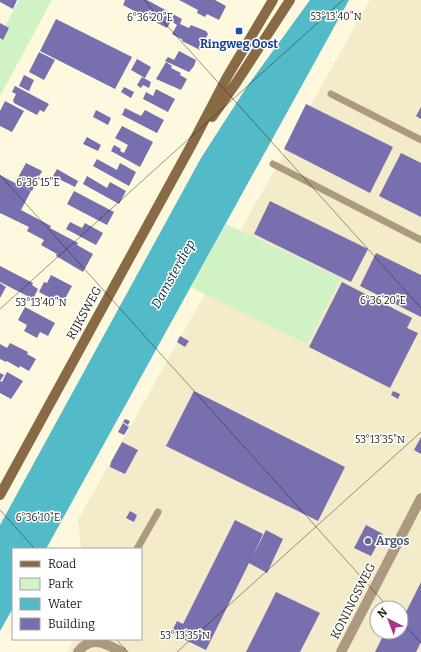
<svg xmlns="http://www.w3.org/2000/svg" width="421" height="652" viewBox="0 0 421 652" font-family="Bitter,serif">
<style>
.built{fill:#f3ebca;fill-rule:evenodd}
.green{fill:#d0f2c4}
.water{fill:#53bac8}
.building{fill:#786fae}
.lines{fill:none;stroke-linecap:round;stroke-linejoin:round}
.service{stroke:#ad997f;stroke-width:7}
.minor{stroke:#ad997f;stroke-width:10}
.secondary{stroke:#886b45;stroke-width:10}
.ticks{fill:none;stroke:#1f1c13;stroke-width:1;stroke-opacity:0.45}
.transit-dot{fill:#1a4fb4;stroke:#fff;stroke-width:1.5}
.service-dot{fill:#5c6f8a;stroke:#fff;stroke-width:1.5}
.labels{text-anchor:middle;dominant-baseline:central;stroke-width:3;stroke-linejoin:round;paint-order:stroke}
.transit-label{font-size:12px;font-weight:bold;fill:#164399;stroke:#fff}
.street-label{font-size:12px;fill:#1f1c13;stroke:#fff}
.service-label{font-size:12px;font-weight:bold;fill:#4e5e75;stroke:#fff;text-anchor:start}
.water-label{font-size:13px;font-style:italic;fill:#003339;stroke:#fff}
.ticks-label{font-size:10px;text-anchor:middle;fill:#1f1c13;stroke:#fff;stroke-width:3;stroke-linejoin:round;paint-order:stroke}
</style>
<rect width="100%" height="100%" fill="#fdf8de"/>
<path class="built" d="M 370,0 L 421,0 L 421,652 L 67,652 L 74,639 L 141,639 L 141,549 L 81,549 L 78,520 ZM 377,608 L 401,608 L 401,632 L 377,632 Z"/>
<g class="green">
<polygon points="19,0 52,0 0,96 0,35"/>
<polygon points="226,224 341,278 307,344 191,287"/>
</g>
<polygon class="water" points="310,0 349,0 46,549 13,549 13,608 0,631 0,525 201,158 246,88"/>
<g class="building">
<polygon points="0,0 17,0 13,9 0,2"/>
<polygon points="125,0 147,0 182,19 180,24 189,28 191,25 206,31 208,34 200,50 182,41 183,40 172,34 177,25 171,21 167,28 123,5"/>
<polygon points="179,0 215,0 226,6 219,20 207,14 205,17 197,13 198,10"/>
<polygon points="56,19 132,57 115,89 40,51"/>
<polygon points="0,23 9,28 3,40 0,38"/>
<polygon points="179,51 196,60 194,66 189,72 165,61 168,57 174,60"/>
<polygon points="39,52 55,60 44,80 29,72"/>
<polygon points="137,59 151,67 145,78 131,70"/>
<polygon points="166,62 172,66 171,68 181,73 180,75 187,79 181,90 156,79"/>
<polygon points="24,75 34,80 29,91 19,86"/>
<polygon points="142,77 151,82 149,88 143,85 141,88 137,85"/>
<polygon points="15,86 49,104 44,112 40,110 37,115 14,103 13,100 16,94 12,92"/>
<polygon points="124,87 134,92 131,98 121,92"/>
<polygon points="156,89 175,99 168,112 143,99 146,92 153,96"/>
<polygon points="5,101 24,111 12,132 0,126 0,111"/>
<polygon points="306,104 393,147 370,193 284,149"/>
<polygon points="421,107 421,119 416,116"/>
<polygon points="125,108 141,116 145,110 164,120 157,133 122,115"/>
<polygon points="96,110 111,118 108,125 93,117"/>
<polygon points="122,126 153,142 140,167 111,151 114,145 121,149 120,151 124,153 128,145 115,138"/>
<polygon points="87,137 101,145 98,151 83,144"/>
<polygon points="401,153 421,163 421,217 379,196"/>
<polygon points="97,159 117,170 120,163 136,172 129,186 93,166"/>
<polygon points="26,163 42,171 32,191 17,184 31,191 21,210 51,226 50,228 78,243 77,245 93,254 83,272 68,263 56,256 57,254 41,245 44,240 27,231 29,227 0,213 0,175 15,183"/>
<polygon points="57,169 78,181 75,187 53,176"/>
<polygon points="87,176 107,188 110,182 126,191 119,204 83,184"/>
<polygon points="74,191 114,212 107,225 67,204"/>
<polygon points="270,201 368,249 351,282 254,234"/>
<polygon points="70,222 82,228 85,223 103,233 96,245 66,229"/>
<polygon points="376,253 421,275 421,317 360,286"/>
<polygon points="0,266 33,283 32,285 38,289 33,299 0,282"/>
<polygon points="51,275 72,286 62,304 39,292 44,282 47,283"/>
<polygon points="342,282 412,318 407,328 418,333 390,388 309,347"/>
<polygon points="0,283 6,287 0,298"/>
<polygon points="25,307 55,323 48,336 40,332 37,338 24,331 27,325 18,320"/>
<polygon points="180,336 189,341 185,347 177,342"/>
<polygon points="10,343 28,352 27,354 36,359 29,371 20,366 19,368 7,361 6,362 0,359 0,344 7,348"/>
<polygon points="7,372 23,381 11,399 0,393 0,373 4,375 0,381 2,382"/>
<polygon points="194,391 345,467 318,521 166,446"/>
<polygon points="393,391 400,394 398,399 391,395"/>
<polygon points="125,419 130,421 128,425 123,422"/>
<polygon points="123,423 129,427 124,435 118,432"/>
<polygon points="421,437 421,454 414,450"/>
<polygon points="122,442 138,450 125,474 110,467 111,462"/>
<polygon points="130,511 137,515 134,522 126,518"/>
<polygon points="235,520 263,534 253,556 266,530 283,539 267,573 249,563 206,650 171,633 177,621 183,624"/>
<polygon points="366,525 383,534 371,556 354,548"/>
<polygon points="421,582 421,642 416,652 375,652 385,632 401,632 401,617 403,618"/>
<polygon points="276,592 320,613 300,652 246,652"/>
</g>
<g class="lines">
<g class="service">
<polyline points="331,94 421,140"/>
<polyline points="273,164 421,240"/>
<polyline points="137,549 158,512"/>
</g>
<g class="minor">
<path d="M 78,652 C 92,634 106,644 122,652"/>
<polyline points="341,652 421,498"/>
</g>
<g class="secondary">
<polyline points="212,117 236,83 290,0"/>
<polyline points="0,495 192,144 227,77 273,0"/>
</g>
</g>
<path class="ticks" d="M 144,0 L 421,308M 0,175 L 389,608M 0,309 L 343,0M 0,510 L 35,549M 401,621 L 421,643M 116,639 L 128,652M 177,652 L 421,432"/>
<rect class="transit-dot" x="235" y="27" width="8" height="8" rx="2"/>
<circle class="service-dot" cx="368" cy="541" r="4"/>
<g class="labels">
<g class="transit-label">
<text x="239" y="44">Ringweg Oost</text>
</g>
<g class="street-label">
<text transform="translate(84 313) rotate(-61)">RIJKSWEG</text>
<text transform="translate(353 601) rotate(-63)">KONINGSWEG</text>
</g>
<g class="service-label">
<text x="376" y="541">Argos</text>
</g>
<g class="water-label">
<text transform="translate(173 274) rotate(-61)">Damsterdiep</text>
</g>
</g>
<g class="ticks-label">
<text x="336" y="20">53°13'40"N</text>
<text x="150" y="21">6°36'20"E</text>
<text x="38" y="186">6°36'15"E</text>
<text x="383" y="304">6°36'20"E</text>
<text x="41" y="306">53°13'40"N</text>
<text x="380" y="443">53°13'35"N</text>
<text x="38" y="521">6°36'10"E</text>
<text x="185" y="639">53°13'35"N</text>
</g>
<rect x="12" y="548" width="130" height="92" fill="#ffffff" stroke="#a5a4a1"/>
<rect x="20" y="561" width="20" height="6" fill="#886b45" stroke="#a5a4a1"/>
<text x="48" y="568" font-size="12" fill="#1f1c13">Road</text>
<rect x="20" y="578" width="20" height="12" fill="#d0f2c4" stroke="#a5a4a1"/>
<text x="48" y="588" font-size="12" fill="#1f1c13">Park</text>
<rect x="20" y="598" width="20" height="12" fill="#53bac8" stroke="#a5a4a1"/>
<text x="48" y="608" font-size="12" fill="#1f1c13">Water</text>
<rect x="20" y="618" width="20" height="12" fill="#786fae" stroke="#a5a4a1"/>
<text x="48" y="628" font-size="12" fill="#1f1c13">Building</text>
<g transform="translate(389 620) rotate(318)"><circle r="19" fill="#ffffff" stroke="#a5a4a1"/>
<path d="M0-3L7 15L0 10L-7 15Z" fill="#ab3287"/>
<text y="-6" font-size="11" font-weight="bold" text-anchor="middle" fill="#1f1c13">N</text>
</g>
</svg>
